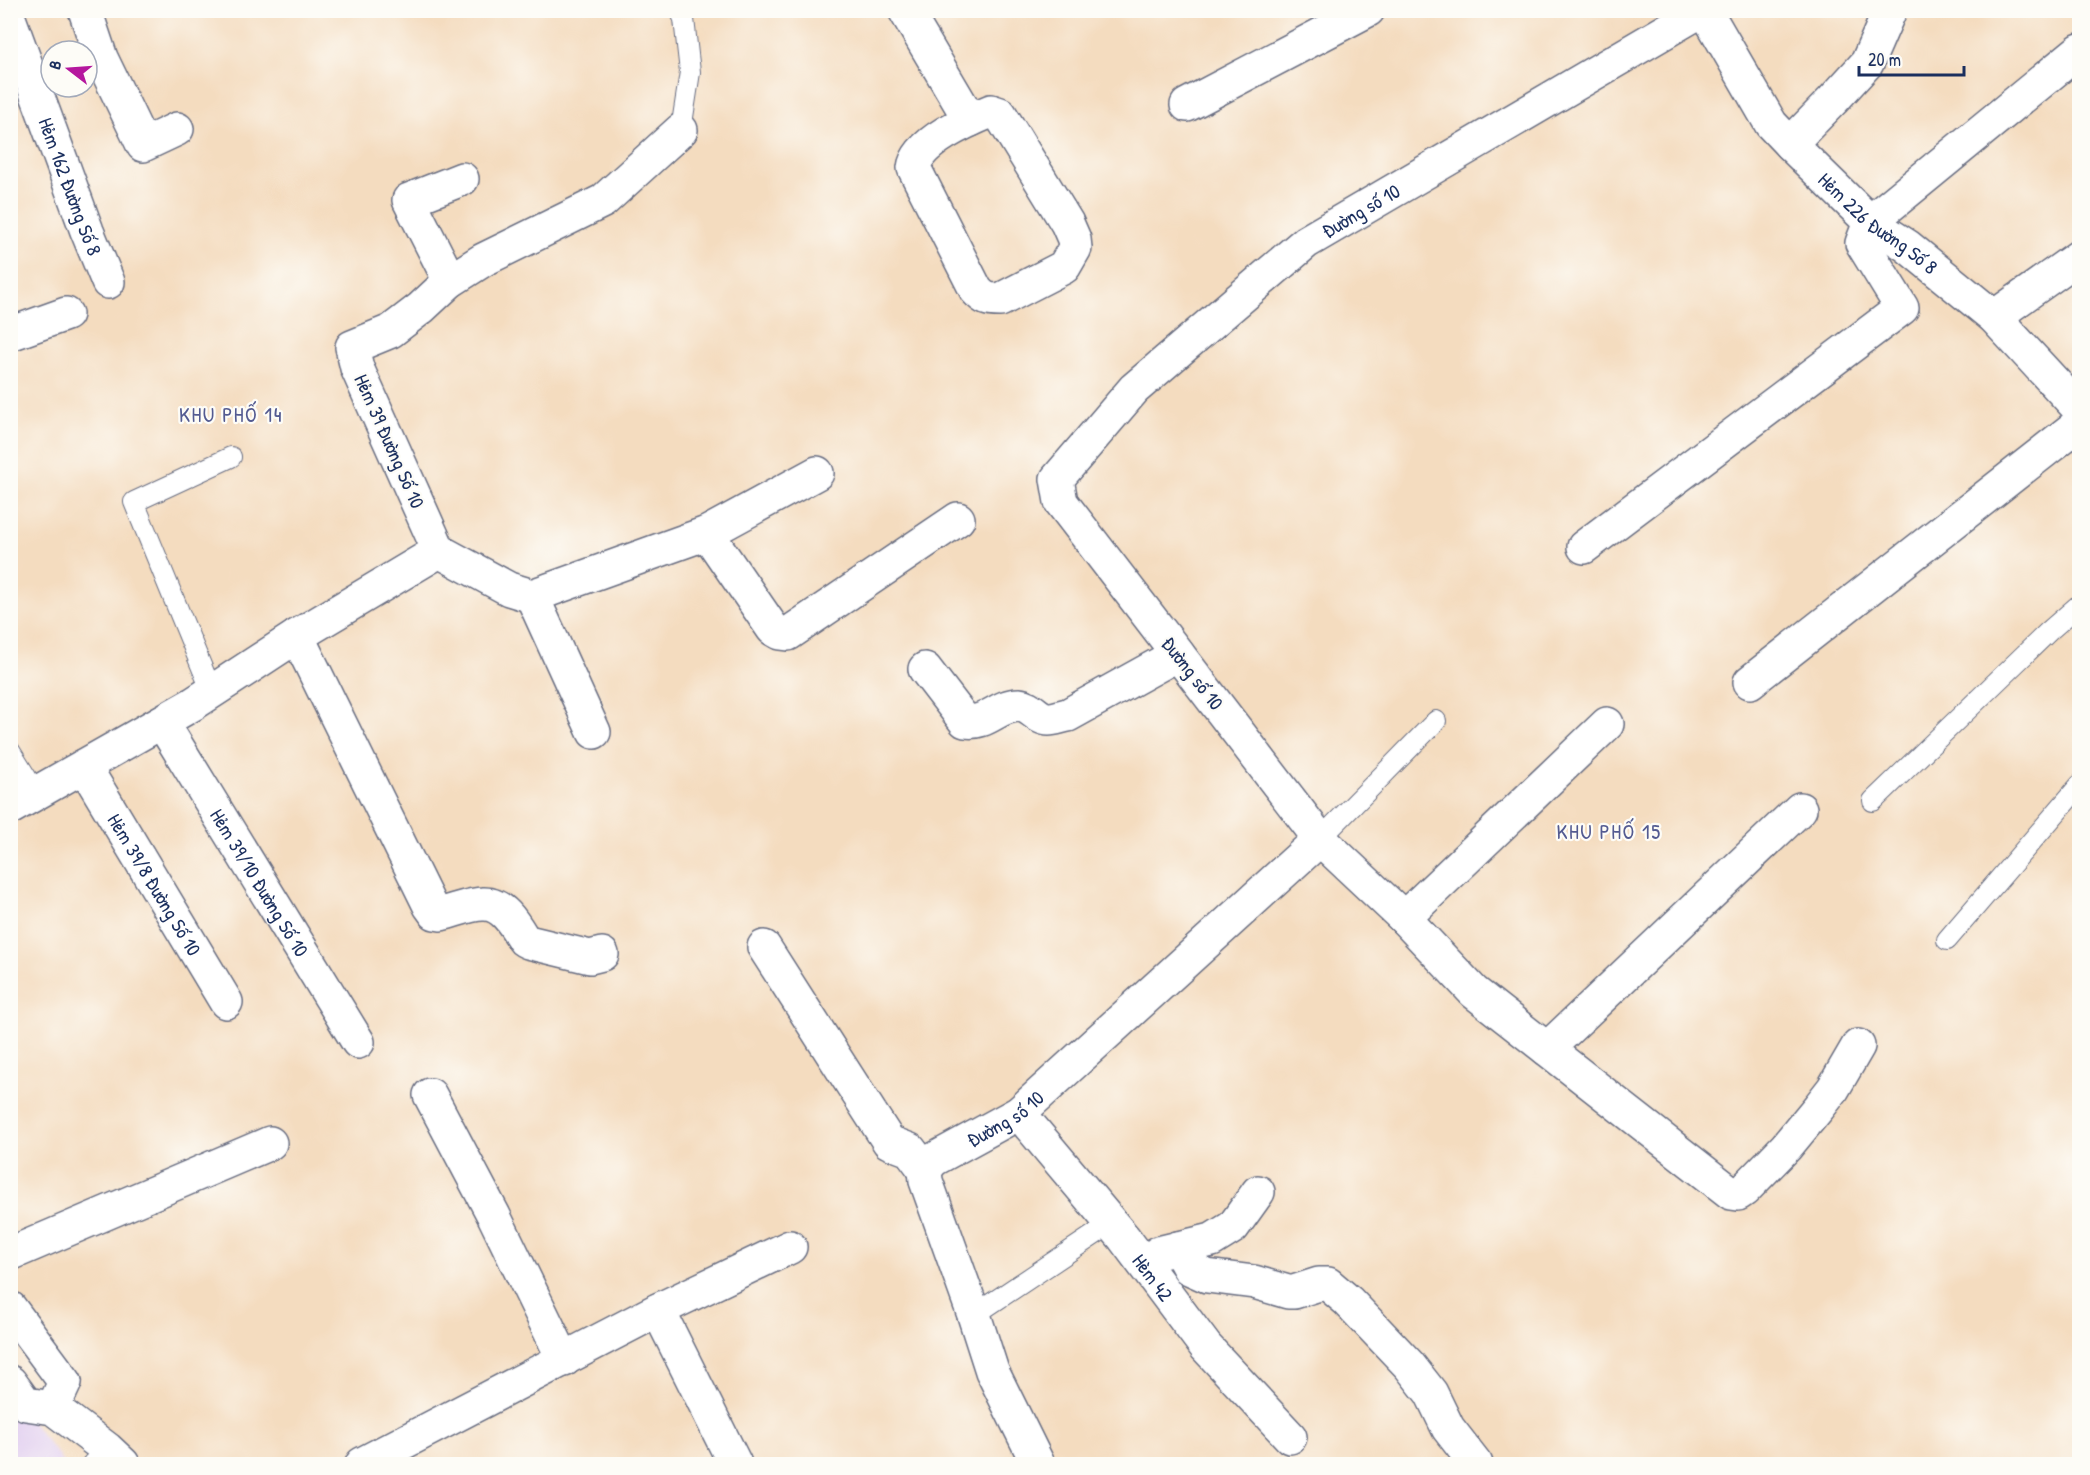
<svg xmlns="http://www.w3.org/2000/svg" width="2090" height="1475" viewBox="0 0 2090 1475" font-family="'Patrick Hand',sans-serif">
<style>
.built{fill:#e4d3f1}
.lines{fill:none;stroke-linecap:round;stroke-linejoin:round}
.lane-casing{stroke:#676c80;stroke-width:22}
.street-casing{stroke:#676c80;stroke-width:36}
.lane{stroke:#fff;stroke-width:20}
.street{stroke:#fff;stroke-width:33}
.labels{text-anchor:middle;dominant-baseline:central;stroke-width:4.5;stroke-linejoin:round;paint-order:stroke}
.street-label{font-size:20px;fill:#1b2f5e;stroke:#fdfcf7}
.neighbourhood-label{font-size:21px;letter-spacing:1.5px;fill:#545b91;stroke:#fdfcf7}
</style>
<rect width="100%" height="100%" fill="#fdfcf7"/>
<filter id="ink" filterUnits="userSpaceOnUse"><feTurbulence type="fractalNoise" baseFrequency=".0167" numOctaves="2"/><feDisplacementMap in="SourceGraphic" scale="12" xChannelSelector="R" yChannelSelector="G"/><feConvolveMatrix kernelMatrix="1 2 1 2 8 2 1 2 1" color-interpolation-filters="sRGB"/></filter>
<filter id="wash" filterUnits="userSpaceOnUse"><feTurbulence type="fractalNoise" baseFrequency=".008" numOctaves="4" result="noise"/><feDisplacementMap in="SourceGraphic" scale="24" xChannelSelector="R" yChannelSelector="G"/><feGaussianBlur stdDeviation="1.35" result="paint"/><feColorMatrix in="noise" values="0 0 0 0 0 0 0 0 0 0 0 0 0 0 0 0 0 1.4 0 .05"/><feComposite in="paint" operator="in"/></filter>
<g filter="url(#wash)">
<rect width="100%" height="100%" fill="#f4dcbf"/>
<polygon class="built" points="11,1396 65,1464 11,1464"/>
</g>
<g filter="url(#ink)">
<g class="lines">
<g class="lane-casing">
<g id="lane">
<polyline points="680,10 684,19 690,72 681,130"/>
<polyline points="212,692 134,502 231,457"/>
<polyline points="10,751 36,793"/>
<polyline points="1873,801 2049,631 2080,604"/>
<polyline points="1320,839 1436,721"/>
<polyline points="1947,940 2080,785"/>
<polyline points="974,1315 1112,1223"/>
<polyline points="92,1464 107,1449"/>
</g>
</g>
<g class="street-casing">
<g id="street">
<polyline points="85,10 101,58 143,145 177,129"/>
<polyline points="905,10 970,120"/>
<path id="s1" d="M 1705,10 L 1771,124 L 1790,144 L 1870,222 L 1907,246 L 1994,317 L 2080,410"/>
<path id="s2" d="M 10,21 L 87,231 L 108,282"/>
<polyline points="1187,105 1368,10"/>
<path d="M 991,111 L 1000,114 L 1067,223 L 1074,239 L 1075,248 L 1064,267 L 1000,300 C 988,300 984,299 976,290 L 914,168 C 917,142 969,120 991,111 Z"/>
<polyline points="1790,144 1833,100 1867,63 1890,10"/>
<polyline points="450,281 409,200 462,179"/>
<polyline points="1994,317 2080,256"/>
<polyline points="10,334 66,314"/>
<polyline points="707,533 773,629 780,633 788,634 958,519"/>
<polyline points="1584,547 1902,308 1862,243 1870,222 2080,50"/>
<polyline points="439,551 509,589 532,596 707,533 817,473"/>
<polyline points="532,596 594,732"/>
<path d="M 297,636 L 430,906 L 435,913 L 441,914 C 454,911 470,904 483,904 C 503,903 515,925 524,940 L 528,942 L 590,957 L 602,954"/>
<path d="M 925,669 L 965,721 C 987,725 997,705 1019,705 C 1032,706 1037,719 1049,719 C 1054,719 1062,716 1068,715 L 1178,654"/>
<polyline points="1750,682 2080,423"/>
<path id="s3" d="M 162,722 L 358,1042"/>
<path id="s4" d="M 84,766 L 226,1002"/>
<polyline points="10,808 193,704 297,636 439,551 357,368 352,347 391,331 421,308 450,281 483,260 603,201 681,130"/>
<polyline points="1320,839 1404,918 1474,992 1731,1193 1738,1194 1744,1190 1786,1147 1819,1107 1833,1089 1858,1046"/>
<polyline points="1404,918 1607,724"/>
<polyline points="764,947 889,1142 910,1150 925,1170"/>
<polyline points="1547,1049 1800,809"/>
<polyline points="430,1095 494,1216 564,1360"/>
<path id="s5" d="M 1019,1113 L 1124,1238 L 1206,1347 L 1290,1437"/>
<polyline points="1178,1248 1189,1268 1207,1276 1254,1282 1288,1292 1294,1292 1319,1284 1328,1284 1348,1301 1409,1365 1431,1393 1448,1428 1476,1464"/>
<polyline points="1158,1253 1212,1240 1233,1227 1258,1192"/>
<polyline points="10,1254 270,1143"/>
<polyline points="10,1308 65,1382 53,1408"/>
<polyline points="658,1310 735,1464"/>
<polyline points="10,1382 26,1404 53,1408 107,1449 123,1464"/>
<polyline points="362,1464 658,1310 790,1247"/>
<path id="s6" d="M 1038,1464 L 992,1371 L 974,1315 L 926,1181 L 925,1170 L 933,1160 L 1019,1113 L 1320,839 L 1061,502 L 1057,479 L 1134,389 L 1306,242 L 1702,10"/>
</g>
</g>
<use href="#lane" class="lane"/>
<use href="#street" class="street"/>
</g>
</g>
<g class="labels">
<g class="street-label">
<text stroke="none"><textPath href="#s2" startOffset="176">Hẻm 162 Đường Số 8</textPath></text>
<text stroke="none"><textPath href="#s6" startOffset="1690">Đường số 10</textPath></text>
<text stroke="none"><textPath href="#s1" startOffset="278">Hẻm 226 Đường Số 8</textPath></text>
<text transform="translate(390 441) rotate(66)">Hẻm 39 Đường Số 10</text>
<text transform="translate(1193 673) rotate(52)">Đường số 10</text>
<text stroke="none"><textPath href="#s3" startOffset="188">Hẻm 39/10 Đường Số 10</textPath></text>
<text stroke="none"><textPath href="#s4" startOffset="138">Hẻm 39/8 Đường Số 10</textPath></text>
<text stroke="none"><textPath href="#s6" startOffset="412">Đường số 10</textPath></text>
<text stroke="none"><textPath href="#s5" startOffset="212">Hèm 42</textPath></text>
</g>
<g class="neighbourhood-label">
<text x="231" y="414">KHU PHỐ 14</text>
<text x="1609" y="831">KHU PHỐ 15</text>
</g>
</g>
<rect width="2090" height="1475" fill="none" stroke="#fdfcf7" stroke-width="36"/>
<g transform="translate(69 69) rotate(287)"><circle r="28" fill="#fdfcf7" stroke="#a3aaba" stroke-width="1.5"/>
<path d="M0-4.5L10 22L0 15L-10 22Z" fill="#b5179e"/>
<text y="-9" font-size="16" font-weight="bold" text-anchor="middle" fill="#1b2f5e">B</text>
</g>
<path d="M1859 66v9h105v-9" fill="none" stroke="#1b2f5e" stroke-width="3"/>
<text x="1868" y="66" font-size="18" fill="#1b2f5e" stroke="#fdfcf7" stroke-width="4.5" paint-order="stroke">20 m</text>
</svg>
